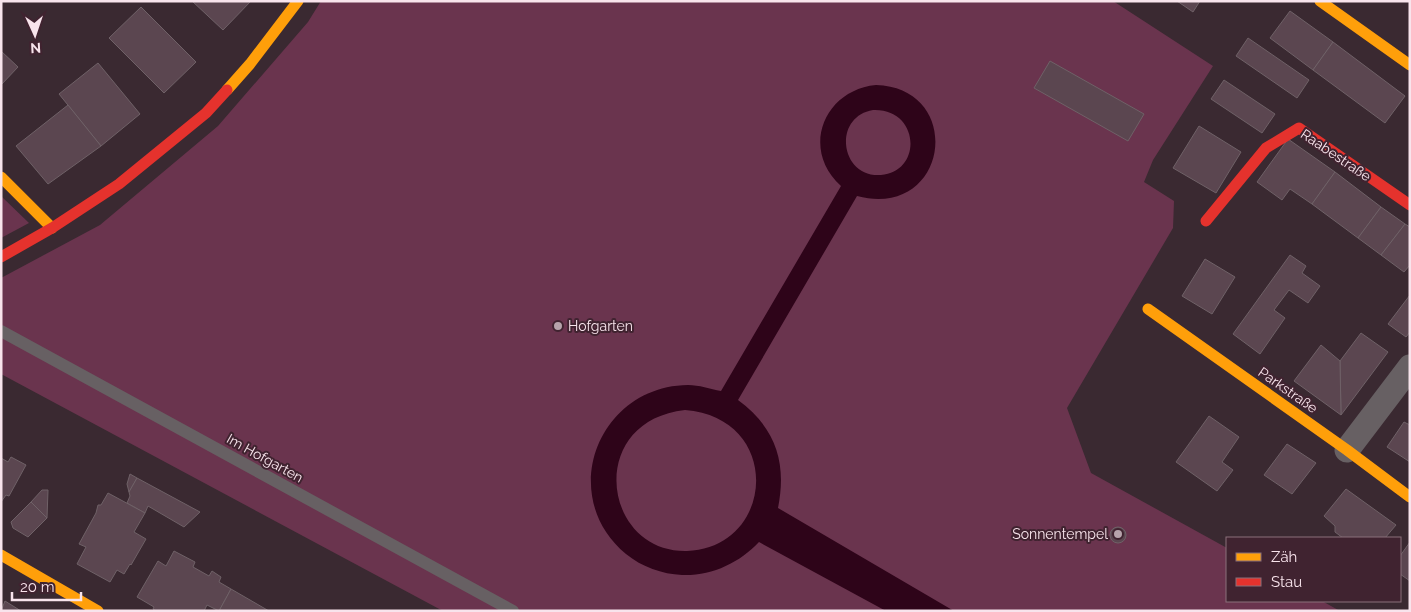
<svg xmlns="http://www.w3.org/2000/svg" width="1411" height="612" viewBox="0 0 1411 612" font-family="Raleway,sans-serif">
<style>
.green{fill:#6a344e}
.water{fill:#2e0419;fill-rule:evenodd}
.building{fill:#5b4650;stroke:#6f6167}
.lines{fill:none;stroke-linecap:round;stroke-linejoin:round}
.lane{stroke:#676063;stroke-width:12}
.street{stroke:#676063;stroke-width:25}
.slow{stroke:#ff9f0a;stroke-width:11}
.jam{stroke:#e5322d;stroke-width:11}
.poi-dot{fill:#b6a3ab;stroke:#402330;stroke-width:2}
.labels{text-anchor:middle;dominant-baseline:central;stroke-width:4;stroke-linejoin:round;paint-order:stroke}
.street-label{font-size:14px;fill:#f8e4ec;stroke:#402330}
.poi-label{font-size:14px;fill:#f8e4ec;stroke:#402330;text-anchor:start}
</style>
<rect width="100%" height="100%" fill="#3a2931"/>
<g class="green">
<polygon points="321,1 1113,1 1213,66 1153,160 1144,182 1174,201 1173,228 1067,408 1091,473 1227,548 1227,601 1322,601 1340,611 443,611 1,374 1,278 100,225 218,126 308,22"/>
<polygon points="1,196 29,223 1,238"/>
</g>
<path class="water" d="M 876,85 C 966,88 949,220 857,196 L 738,400 C 776,428 787,463 778,508 L 954,611 L 886,611 L 759,542 C 739,563 712,576 682,575 C 662,574 642,567 626,554 C 556,496 598,386 688,385 C 699,385 710,389 721,391 L 841,186 C 800,149 824,90 876,85 ZM 873,110 C 920,108 923,172 881,175 C 840,178 832,117 873,110 ZM 685,410 C 784,418 775,548 687,551 C 602,553 585,421 685,410 Z"/>
<g class="building">
<polygon points="192,1 251,1 223,30"/>
<polygon points="1177,1 1200,1 1193,12"/>
<polygon points="141,7 196,62 164,93 109,38"/>
<polygon points="1290,11 1333,42 1313,70 1270,38"/>
<polygon points="1248,38 1309,80 1297,98 1236,56"/>
<polygon points="1333,42 1405,96 1385,123 1313,70"/>
<polygon points="1,51 18,67 1,85"/>
<polygon points="1050,61 1144,114 1128,141 1034,88"/>
<polygon points="98,63 140,114 101,146 59,94"/>
<polygon points="1224,80 1275,114 1262,133 1211,99"/>
<polygon points="68,105 101,146 48,184 16,146"/>
<polygon points="1199,126 1241,152 1216,193 1173,168"/>
<polygon points="1288,139 1335,172 1312,204 1290,189 1282,200 1257,182"/>
<polygon points="1335,172 1381,207 1358,238 1312,204"/>
<polygon points="1381,207 1405,224 1381,255 1358,238"/>
<polygon points="1405,224 1410,227 1410,265 1404,272 1381,255"/>
<polygon points="1290,255 1306,266 1302,273 1320,286 1308,303 1289,290 1274,310 1285,318 1260,354 1233,334"/>
<polygon points="1205,259 1235,277 1212,314 1182,296"/>
<polygon points="1410,295 1410,332 1406,337 1388,324"/>
<polygon points="1361,333 1388,352 1341,415 1340,361"/>
<polygon points="1321,345 1340,361 1341,415 1294,381"/>
<polygon points="1209,416 1239,437 1222,462 1233,470 1217,491 1176,462"/>
<polygon points="1404,422 1410,425 1410,462 1387,447"/>
<polygon points="1287,444 1316,463 1292,494 1264,475"/>
<polygon points="11,457 26,465 9,496 6,495 1,502 1,458 8,462"/>
<polygon points="130,474 137,478 129,492 127,484"/>
<polygon points="137,478 200,512 184,527 148,506 145,513 127,503 130,496 129,492"/>
<polygon points="1346,489 1396,525 1385,538 1343,538 1335,532 1335,526 1324,516"/>
<polygon points="42,490 48,490 47,518 31,502"/>
<polygon points="108,493 145,513 134,532 146,539 131,565 130,564 124,574 117,570 110,582 77,564 86,547 79,544 96,513 98,505 101,505"/>
<polygon points="31,502 47,518 28,537 13,528 11,522"/>
<circle cx="1118" cy="535" r="8"/>
<polygon points="1410,542 1410,581 1400,574 1400,556"/>
<polygon points="174,551 195,562 193,567 209,576 212,571 221,577 219,582 231,589 219,611 207,605 204,611 156,611 153,609 154,607 137,597 158,561 166,566"/>
<polygon points="231,589 269,611 219,611"/>
<polygon points="5,601 21,611 1,611"/>
</g>
<g class="lines">
<polyline class="lane" points="1,331 513,611"/>
<polyline class="street" points="1347,450 1410,367"/>
<g class="slow">
<polyline points="1320,1 1410,65"/>
<polyline points="227,90 250,64 298,1"/>
<polyline points="1,177 52,228"/>
<polyline points="1148,309 1347,450 1410,497"/>
<polyline points="1,555 98,611"/>
</g>
<g class="jam">
<polyline points="1206,221 1266,148 1299,128 1410,205"/>
<polyline points="1,257 52,228 119,184 206,113 227,90"/>
</g>
</g>
<g class="poi-dot">
<circle cx="558" cy="326" r="5"/>
<circle cx="1118" cy="534" r="5"/>
</g>
<g class="labels">
<g class="street-label">
<text transform="translate(1336 155) rotate(34)">Raabestraße</text>
<text transform="translate(1288 390) rotate(35)">Parkstraße</text>
<text transform="translate(265 458) rotate(29)">Im Hofgarten</text>
</g>
<g class="poi-label">
<text x="568" y="326">Hofgarten</text>
<text x="1108" y="534" text-anchor="end">Sonnentempel</text>
</g>
</g>
<rect width="1411" height="612" fill="none" stroke="#f8e4ec" stroke-width="5"/>
<rect x="1226" y="537" width="175" height="65" fill="#402330" stroke="#8a707b"/>
<rect x="1236" y="553" width="25" height="8" fill="#ff9f0a" stroke="#8a707b"/>
<text x="1271" y="562" font-size="15" fill="#f8e4ec">Zäh</text>
<rect x="1236" y="578" width="25" height="8" fill="#e5322d" stroke="#8a707b"/>
<text x="1271" y="587" font-size="15" fill="#f8e4ec">Stau</text>
<g transform="translate(35 35) rotate(177)" stroke="#402330" stroke-width="4" paint-order="stroke">
<path d="M0-4L9 19L0 12L-9 19Z" fill="#f8e4ec"/>
<text y="-8" font-size="14" font-weight="bold" text-anchor="middle" fill="#f8e4ec">N</text>
</g>
<path d="M12 592v8h69v-8" fill="none" stroke="#f8e4ec" stroke-width="2.5"/>
<text x="20" y="592" font-size="15" fill="#f8e4ec" stroke="#402330" stroke-width="4" paint-order="stroke">20 m</text>
</svg>
